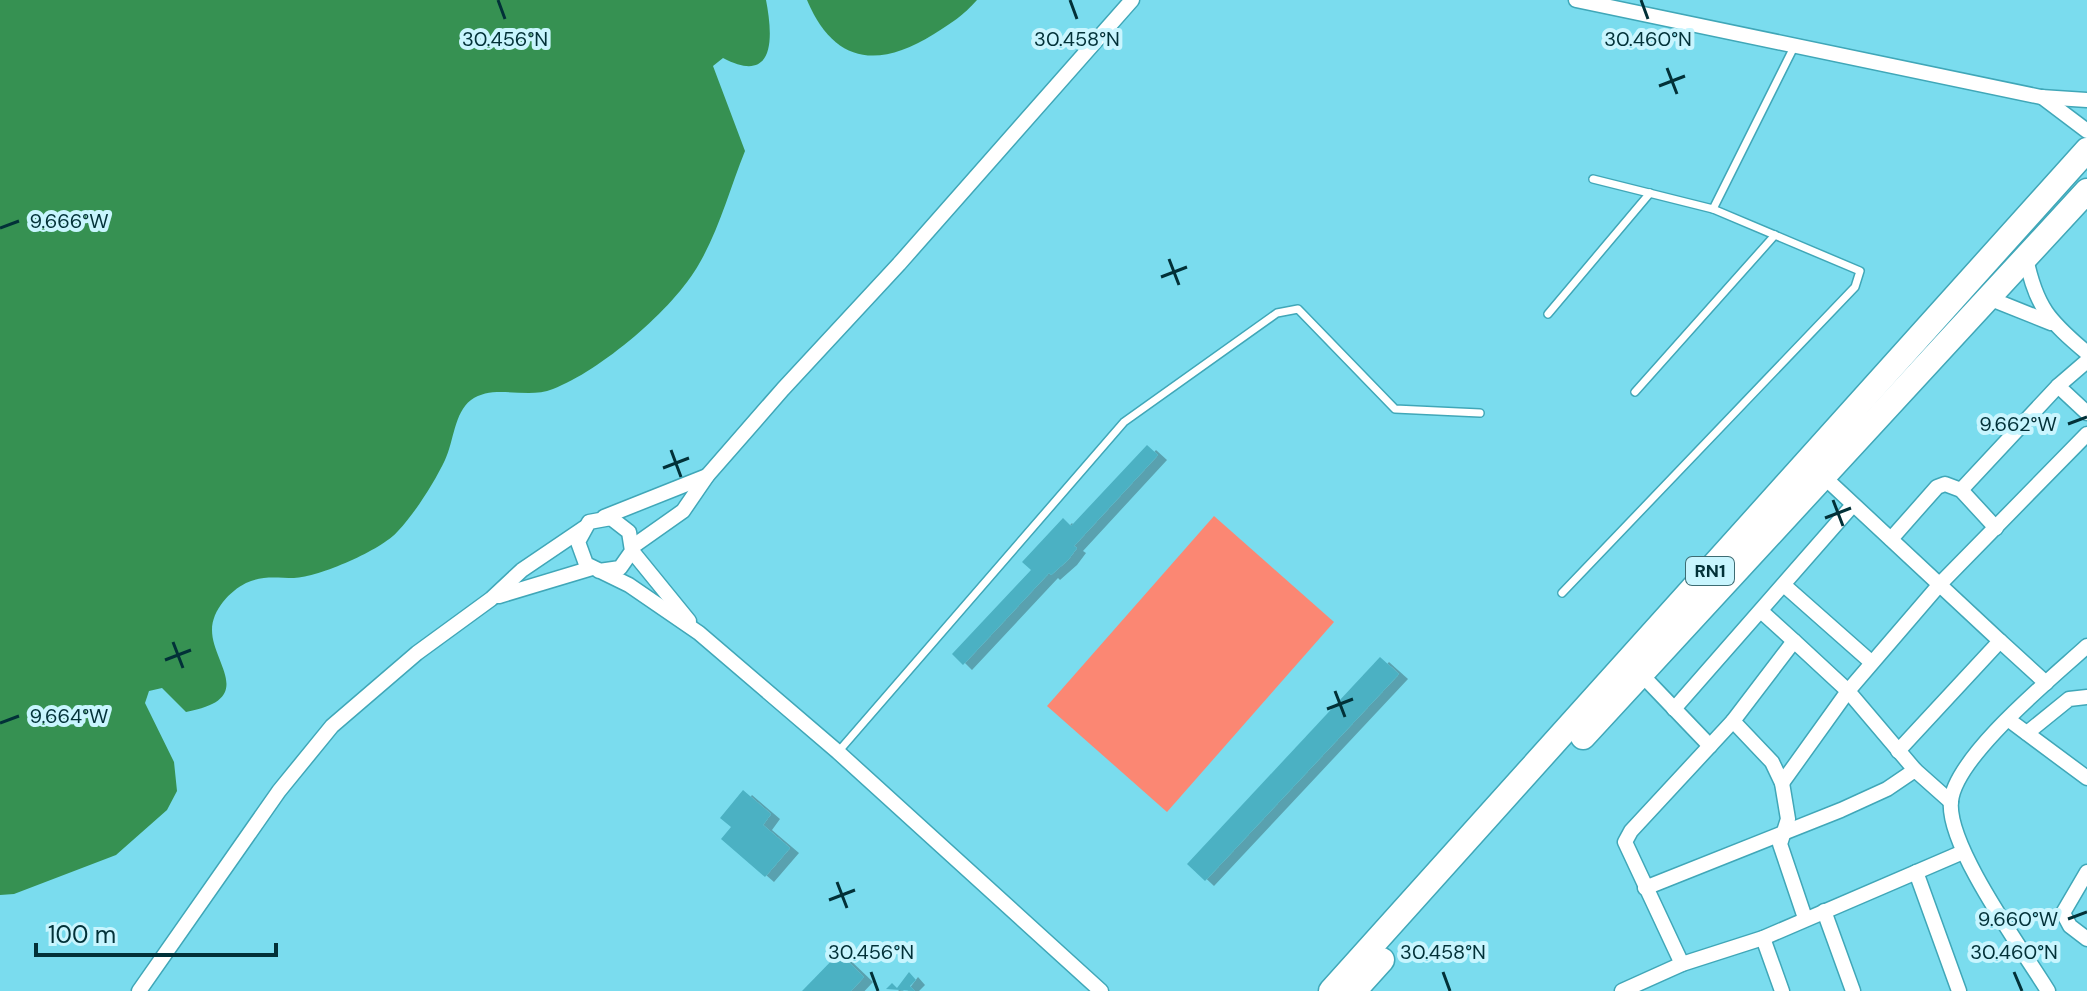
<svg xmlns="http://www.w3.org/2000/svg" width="2087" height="991" viewBox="0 0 2087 991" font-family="'DM Sans',sans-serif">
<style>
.green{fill:#fb8773}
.water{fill:#369152}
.building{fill:#4bb1c3;filter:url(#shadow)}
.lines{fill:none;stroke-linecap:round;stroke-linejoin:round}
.service-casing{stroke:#40a7b8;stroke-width:10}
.minor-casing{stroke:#40a7b8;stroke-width:17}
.trunk-casing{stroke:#40a7b8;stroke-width:27}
.service{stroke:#fff;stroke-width:7}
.minor{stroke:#fff;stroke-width:14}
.trunk{stroke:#fff;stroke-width:24}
.ticks{fill:none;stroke:#023138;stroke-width:3}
.labels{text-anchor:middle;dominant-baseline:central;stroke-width:8;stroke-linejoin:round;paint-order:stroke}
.shield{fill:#c8f5fe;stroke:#3d6c73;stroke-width:2}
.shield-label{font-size:18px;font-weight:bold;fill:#023138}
.ticks-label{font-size:20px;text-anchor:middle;fill:#023138;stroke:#c8f5fe;stroke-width:8;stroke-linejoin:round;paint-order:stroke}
</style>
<defs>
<filter id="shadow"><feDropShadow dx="9" dy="5" stdDeviation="0" flood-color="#0004"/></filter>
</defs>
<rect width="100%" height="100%" fill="#7adcee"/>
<polygon class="green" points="1214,516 1334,622 1167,812 1047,706"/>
<g class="water">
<path d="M 0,0 L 766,0 C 773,36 776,86 723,58 L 713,66 L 745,151 C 730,188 719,230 699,264 C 674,309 600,371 553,389 C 526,400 494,383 471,400 C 454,413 454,441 445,460 C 434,483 415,513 398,531 C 382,550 319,577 294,578 C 277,578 263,575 246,583 C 230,591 212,610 212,630 C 212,664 258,699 186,712 L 162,688 L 149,691 L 145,703 L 174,762 L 177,791 L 167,810 L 116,855 L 14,894 L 0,895 Z"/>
<path d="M 807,0 L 977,0 C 964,15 950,24 934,34 C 878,69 834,64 807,0 Z"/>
</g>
<g class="building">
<polygon points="1147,445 1158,455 1074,546 1077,548 1068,560 1051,575 1049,573 963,665 952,654 1031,570 1022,562 1063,518 1071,526"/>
<polygon points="1380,657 1399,674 1205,881 1187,864"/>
<polygon points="743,790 771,814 763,825 790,848 765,877 721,839 731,827 720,818"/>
<polygon points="839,953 864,977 851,991 802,991"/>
<polygon points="909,972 916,980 910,986 915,991 886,989 892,983 897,988"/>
</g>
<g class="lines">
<g class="service-casing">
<g id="service">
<polyline points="1593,179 1713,209"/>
<polyline points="1548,314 1650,193"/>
<polyline points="1635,392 1775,235"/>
<polyline points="1562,593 1855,287 1860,271 1713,209 1794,47"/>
<polyline points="838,752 1124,422 1277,313 1298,309 1395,409 1480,413"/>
</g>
</g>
<g class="minor-casing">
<g id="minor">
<polyline points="1576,0 2041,97 2087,100"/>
<polyline points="2042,97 2087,131"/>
<path d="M 2026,258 C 2036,307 2049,321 2087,353"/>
<polyline points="1986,297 2051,323"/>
<polyline points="2058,386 2087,413"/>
<polyline points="1823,476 2000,641 1898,751"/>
<polyline points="1961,490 2058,386 2087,361"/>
<polyline points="604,517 707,476"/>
<polyline points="1891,539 1937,487 1945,484 1961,490 1996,528"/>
<polyline points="632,547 683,511 707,476 783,389 899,264 1132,0"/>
<polyline points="632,551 689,621"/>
<polyline points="599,571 620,568 632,551 629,532 611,518 589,522 578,542 586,564 629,585 699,633 838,752 1101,991"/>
<polyline points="1785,586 1871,662"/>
<polyline points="499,596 592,568"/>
<polyline points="1762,612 1794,641"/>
<polyline points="2000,641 2046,683"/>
<polyline points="1641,674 1710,746"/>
<polyline points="1674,709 1852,506"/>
<polyline points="2009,720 2087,778"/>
<polyline points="1733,721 1794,641 1848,691 1782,783"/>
<polyline points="2027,733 2069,699 2087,697"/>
<polyline points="1915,770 1848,691 1940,584 2087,434"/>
<polyline points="1916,872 1959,991"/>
<polyline points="2087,872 2063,913 2070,926 2087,939"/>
<polyline points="1645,888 1841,810 1887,789 1915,770 1951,802"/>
<polyline points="1824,911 1853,991"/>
<polyline points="1763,938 1782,991"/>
<polyline points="1682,964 1625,842 1631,831 1733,721 1772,762 1782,783 1788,819 1780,844 1805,918"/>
<polyline points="139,991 279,791 332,726 417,653 491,599 522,570 584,528"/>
<polyline points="1622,991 1682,964 1763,938 1963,852"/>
<path d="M 2048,991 C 2023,950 1946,846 1951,801 C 1956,756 2052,678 2087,646"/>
</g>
</g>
<g class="trunk-casing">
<g id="trunk">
<polyline points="1583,737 2087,191"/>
<polyline points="1331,991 2087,150"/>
<polyline points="1354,991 1382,960"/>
</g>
</g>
<use href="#service" class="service"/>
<use href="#minor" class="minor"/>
<use href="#trunk" class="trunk"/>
</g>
<path class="ticks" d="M 498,0 L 505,19M 1070,0 L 1077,19M 1641,0 L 1648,19M 1667,68 L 1677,94M 1659,86 L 1685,76M 0,228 L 19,221M 1169,259 L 1179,285M 1161,277 L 1187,267M 2068,424 L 2087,417M 671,450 L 681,477M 663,468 L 689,458M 1833,500 L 1843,526M 1825,518 L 1851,508M 173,642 L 183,668M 165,660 L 191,650M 1335,691 L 1345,717M 1327,709 L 1353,699M 0,723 L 19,716M 837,882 L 847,908M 829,900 L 855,890M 2068,919 L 2087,912M 871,972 L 878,991M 1443,972 L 1450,991M 2014,972 L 2022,991"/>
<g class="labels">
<rect class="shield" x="1686" y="557" width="48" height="28" rx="6"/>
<g class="shield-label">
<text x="1710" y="571">RN1</text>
</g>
</g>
<g class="ticks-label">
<text x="1648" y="46">30.460°N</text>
<text x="505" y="46">30.456°N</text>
<text x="1077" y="46">30.458°N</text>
<text x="69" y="228">9.666°W</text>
<text x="2018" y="431">9.662°W</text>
<text x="69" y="723">9.664°W</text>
<text x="2018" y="926">9.660°W</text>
<text x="871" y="959">30.456°N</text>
<text x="1443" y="959">30.458°N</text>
<text x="2014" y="959">30.460°N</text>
</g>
<path d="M36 943v12h240v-12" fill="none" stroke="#023138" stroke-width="4"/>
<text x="48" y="943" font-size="24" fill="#023138" stroke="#c8f5fe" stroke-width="6" paint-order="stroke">100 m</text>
</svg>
